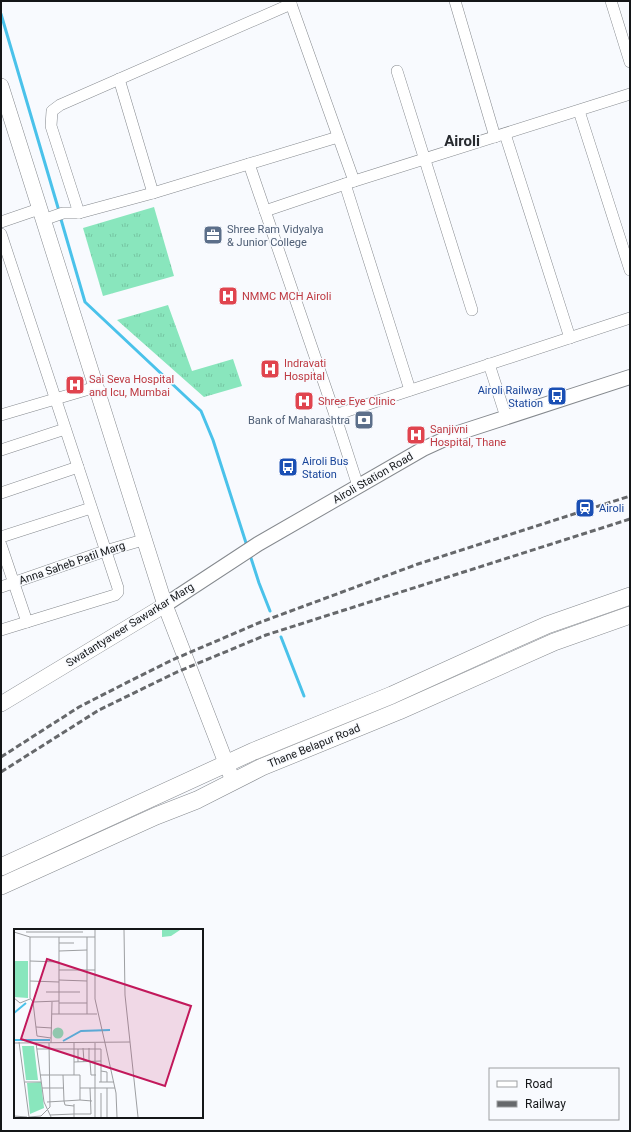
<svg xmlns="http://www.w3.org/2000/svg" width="631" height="1132" viewBox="0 0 631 1132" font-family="Roboto,sans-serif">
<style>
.grass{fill:url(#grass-tufts)}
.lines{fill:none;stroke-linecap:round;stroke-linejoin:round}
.stream{stroke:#4ac2ea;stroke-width:3}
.minor-casing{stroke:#85898e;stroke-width:12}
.tertiary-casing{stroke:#85898e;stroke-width:16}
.secondary-casing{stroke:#85898e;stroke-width:16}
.primary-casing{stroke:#85898e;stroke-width:18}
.minor{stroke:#fff;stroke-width:11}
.tertiary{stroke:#fff;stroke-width:14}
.secondary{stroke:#fff;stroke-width:15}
.primary{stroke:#fff;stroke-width:17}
.rail{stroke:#66686b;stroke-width:3;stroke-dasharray:6 3;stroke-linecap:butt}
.labels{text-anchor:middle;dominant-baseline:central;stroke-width:3;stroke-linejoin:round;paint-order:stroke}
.service-label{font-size:11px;fill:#4e5e75;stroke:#f8fafe;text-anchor:start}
.health-label{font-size:11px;fill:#be3a42;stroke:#f8fafe;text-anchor:start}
.transit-label{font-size:11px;fill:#164399;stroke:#f8fafe;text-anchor:start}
.street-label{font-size:11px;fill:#141618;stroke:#f8fafe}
.district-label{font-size:15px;font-weight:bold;fill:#272a2e;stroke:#f8fafe}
.inset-river{fill:none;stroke:#4ac2ea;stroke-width:2}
.inset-road{fill:none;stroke:#9d9fa2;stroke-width:1}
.view{fill:#c2185b;fill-opacity:0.15;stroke:#c2185b;stroke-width:2}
.inset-edge{fill:none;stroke:#141618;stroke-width:2}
</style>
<defs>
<pattern id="grass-tufts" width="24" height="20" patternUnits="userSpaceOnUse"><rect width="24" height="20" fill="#89e6bd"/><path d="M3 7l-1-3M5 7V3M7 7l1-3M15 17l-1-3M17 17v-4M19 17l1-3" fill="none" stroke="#75c5a2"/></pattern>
</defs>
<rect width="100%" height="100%" fill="#f8fafe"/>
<g class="grass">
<polygon points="154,207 174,276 103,296 83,228"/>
<polygon points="168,305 192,371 233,359 242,386 204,397 117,320"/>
</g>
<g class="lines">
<g class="stream">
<polyline points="1,14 59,211"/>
<polyline points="60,216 85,302 201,411 213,440 247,546"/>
<polyline points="250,555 259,583 270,611"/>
<polyline points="281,637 304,696"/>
</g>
<g class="minor-casing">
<g id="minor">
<polyline points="455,1 495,137"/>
<polyline points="611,1 630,62"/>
<polyline points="291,4 354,181"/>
<polyline points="397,71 472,310"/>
<polyline points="119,79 153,193"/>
<polyline points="579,111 630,270"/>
<polyline points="505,134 570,338"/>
<polyline points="249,164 335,415 358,486"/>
<polyline points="345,184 410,390"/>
<polyline points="265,211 345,184 630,94"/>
<polyline points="79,213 51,126 52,111 60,105 291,4 291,1"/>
<polyline points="43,220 63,213 79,213 153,193 338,137"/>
<polyline points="1,222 39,209"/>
<polyline points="1,234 118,588 118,592 115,595 27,622 1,545"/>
<polyline points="489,364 506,417"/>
<polyline points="1,415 96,387"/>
<polyline points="335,415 630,318"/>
<polyline points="1,450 65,429"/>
<polyline points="1,493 78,467"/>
<polyline points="1,537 91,508"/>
<polyline points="1,587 105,551 143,540"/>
<polyline points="1,630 27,622"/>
</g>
</g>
<g class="tertiary-casing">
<polyline id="tertiary" points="165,605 258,544 423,449 458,433 630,377"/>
</g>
<g class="secondary-casing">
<g id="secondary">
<polyline points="1,86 165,605 233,781"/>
<polyline points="1,704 165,605"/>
</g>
</g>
<g class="primary-casing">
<g id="primary">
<polyline points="1,867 254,751 392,695 511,641 547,625 630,596"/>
<polyline points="1,886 156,816 197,800 262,767 399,711 554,642 630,615"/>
</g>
</g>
<use href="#minor" class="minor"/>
<use href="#tertiary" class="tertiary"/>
<use href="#secondary" class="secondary"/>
<use href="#primary" class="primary"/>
<g class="rail">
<polyline points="1,757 79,707 122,685 172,660 261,622 418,564 630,496"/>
<polyline points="1,772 99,710 177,672 266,635 630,519"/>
</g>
</g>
<defs>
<g id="office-square" transform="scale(1)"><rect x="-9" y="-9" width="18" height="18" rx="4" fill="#5c6f8a" stroke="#f8fafe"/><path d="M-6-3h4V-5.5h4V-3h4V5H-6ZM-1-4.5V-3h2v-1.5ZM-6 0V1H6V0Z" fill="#fff"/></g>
<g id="hospital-square" transform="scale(1)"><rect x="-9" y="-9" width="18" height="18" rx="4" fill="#e0444e" stroke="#f8fafe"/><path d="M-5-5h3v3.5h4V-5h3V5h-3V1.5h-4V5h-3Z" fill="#fff"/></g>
<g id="bus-square" transform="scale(1)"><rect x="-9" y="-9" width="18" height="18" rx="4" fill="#1a4fb4" stroke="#f8fafe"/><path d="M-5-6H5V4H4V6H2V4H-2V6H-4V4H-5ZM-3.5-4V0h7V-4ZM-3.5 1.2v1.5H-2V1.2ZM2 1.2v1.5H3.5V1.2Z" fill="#fff"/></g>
<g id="bank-square" transform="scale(1)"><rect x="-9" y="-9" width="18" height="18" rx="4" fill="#5c6f8a" stroke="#f8fafe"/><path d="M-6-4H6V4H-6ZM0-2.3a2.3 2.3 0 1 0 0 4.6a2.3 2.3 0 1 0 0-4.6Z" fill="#fff"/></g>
<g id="station-square" transform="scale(1)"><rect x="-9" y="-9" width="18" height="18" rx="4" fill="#1a4fb4" stroke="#f8fafe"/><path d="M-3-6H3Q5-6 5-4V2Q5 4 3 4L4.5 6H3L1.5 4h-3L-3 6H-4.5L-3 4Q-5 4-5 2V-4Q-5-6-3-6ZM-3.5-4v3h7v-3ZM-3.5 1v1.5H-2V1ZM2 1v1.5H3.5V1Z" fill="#fff"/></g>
</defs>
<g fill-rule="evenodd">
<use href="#office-square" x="213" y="235"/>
<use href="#hospital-square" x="228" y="296"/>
<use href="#hospital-square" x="270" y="369"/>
<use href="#hospital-square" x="75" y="385"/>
<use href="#bus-square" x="557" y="396"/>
<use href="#hospital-square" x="304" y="401"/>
<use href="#bank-square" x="364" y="420"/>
<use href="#hospital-square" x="416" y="435"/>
<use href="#bus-square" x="288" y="467"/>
<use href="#station-square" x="585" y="508"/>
</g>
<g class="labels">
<g class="service-label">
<text x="227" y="229">Shree Ram Vidyalya<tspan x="227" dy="13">&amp; Junior College</tspan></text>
<text x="350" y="420" text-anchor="end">Bank of Maharashtra</text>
</g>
<g class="health-label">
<text x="242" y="296">NMMC MCH Airoli</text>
<text x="284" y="363">Indravati<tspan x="284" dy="13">Hospital</tspan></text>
<text x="89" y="379">Sai Seva Hospital<tspan x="89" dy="13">and Icu, Mumbai</tspan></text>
<text x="318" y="401">Shree Eye Clinic</text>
<text x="430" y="429">Sanjivni<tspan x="430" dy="13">Hospital, Thane</tspan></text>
</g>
<g class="transit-label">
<text x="543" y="390" text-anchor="end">Airoli Railway<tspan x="543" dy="13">Station</tspan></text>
<text x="302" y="461">Airoli Bus<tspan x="302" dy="13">Station</tspan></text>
<text x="599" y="508">Airoli</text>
</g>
<g class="street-label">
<text transform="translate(373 478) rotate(-30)">Airoli Station Road</text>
<text transform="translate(72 563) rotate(-19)">Anna Saheb Patil Marg</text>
<text transform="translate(130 625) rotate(-32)">Swatantyaveer Sawarkar Marg</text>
<text transform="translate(314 746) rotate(-22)">Thane Belapur Road</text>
</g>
<g class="district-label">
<text x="462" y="141">Airoli</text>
</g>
</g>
<g transform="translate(14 929)">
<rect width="189" height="189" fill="#f8fafe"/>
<path d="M 148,1 L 166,1 L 157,7 L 148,8 ZM 0,32 L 14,32 L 14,69 L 0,68 ZM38.5 104a5.5 5.5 0 1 1 11 0a5.5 5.5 0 1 1-11 0ZM 8,117 L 20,117 L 24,151 L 12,151 ZM 27,153 L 30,179 L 16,185 L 13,154 Z" fill="#89e6bd"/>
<path class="inset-river" d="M 0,84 L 12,74M 0,111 L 36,111M 49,112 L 67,102 L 96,101"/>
<path class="inset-road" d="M 81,1 L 81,70 L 91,114M 110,1 L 111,66 L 124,188M 0,3 L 16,8 L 81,8M 12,3 L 69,3M 16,8 L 16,69 L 19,73 L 23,107 L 37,109M 73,8 L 73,85M 45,14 L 60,14M 45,22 L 73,21M 16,32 L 45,33M 45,41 L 81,41M 45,51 L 73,52M 16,52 L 45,53M 32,63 L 66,63M 0,69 L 6,74 L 16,70M 19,73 L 45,72M 45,74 L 73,74M 38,85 L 83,85M 45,85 L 45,8M 22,98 L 38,99M 5,113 L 15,188M 0,114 L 116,113M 22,114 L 30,173 L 37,188M 37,114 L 38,73M 81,114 L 81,188M 91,114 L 102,164 L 103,188M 69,119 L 70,133M 23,120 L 87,120 L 87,132 L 60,133M 64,120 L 64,133M 75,132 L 75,119M 76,132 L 77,146 L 82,146M 87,132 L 87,153M 87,142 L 93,143 L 93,153M 26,146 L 66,146 L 66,171 L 50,172 L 49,146M 60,146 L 60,114M 11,153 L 27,153M 85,153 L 100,153M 28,159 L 50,159M 66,159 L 101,159M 66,171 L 78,172M 33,173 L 50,172 L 51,176 L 60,177M 60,175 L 60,188M 60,185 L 77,185 L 76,159M 36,186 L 60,185M 0,187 L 13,188M 15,188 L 27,187 L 36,178 L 35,114M 87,188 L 87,164M 93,188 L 93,159"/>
<path class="view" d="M 33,30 L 177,77 L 151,157 L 7,110 Z"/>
<rect width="189" height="189" class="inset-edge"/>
</g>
<rect width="631" height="1132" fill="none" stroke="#141618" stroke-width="4"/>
<rect x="489" y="1068" width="130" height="52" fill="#f8fafe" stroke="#9d9fa2"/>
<rect x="497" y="1081" width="20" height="6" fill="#ffffff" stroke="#9d9fa2"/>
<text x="525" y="1088" font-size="12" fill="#141618">Road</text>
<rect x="497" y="1101" width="20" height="6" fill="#66686b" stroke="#9d9fa2"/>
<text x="525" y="1108" font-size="12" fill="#141618">Railway</text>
</svg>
